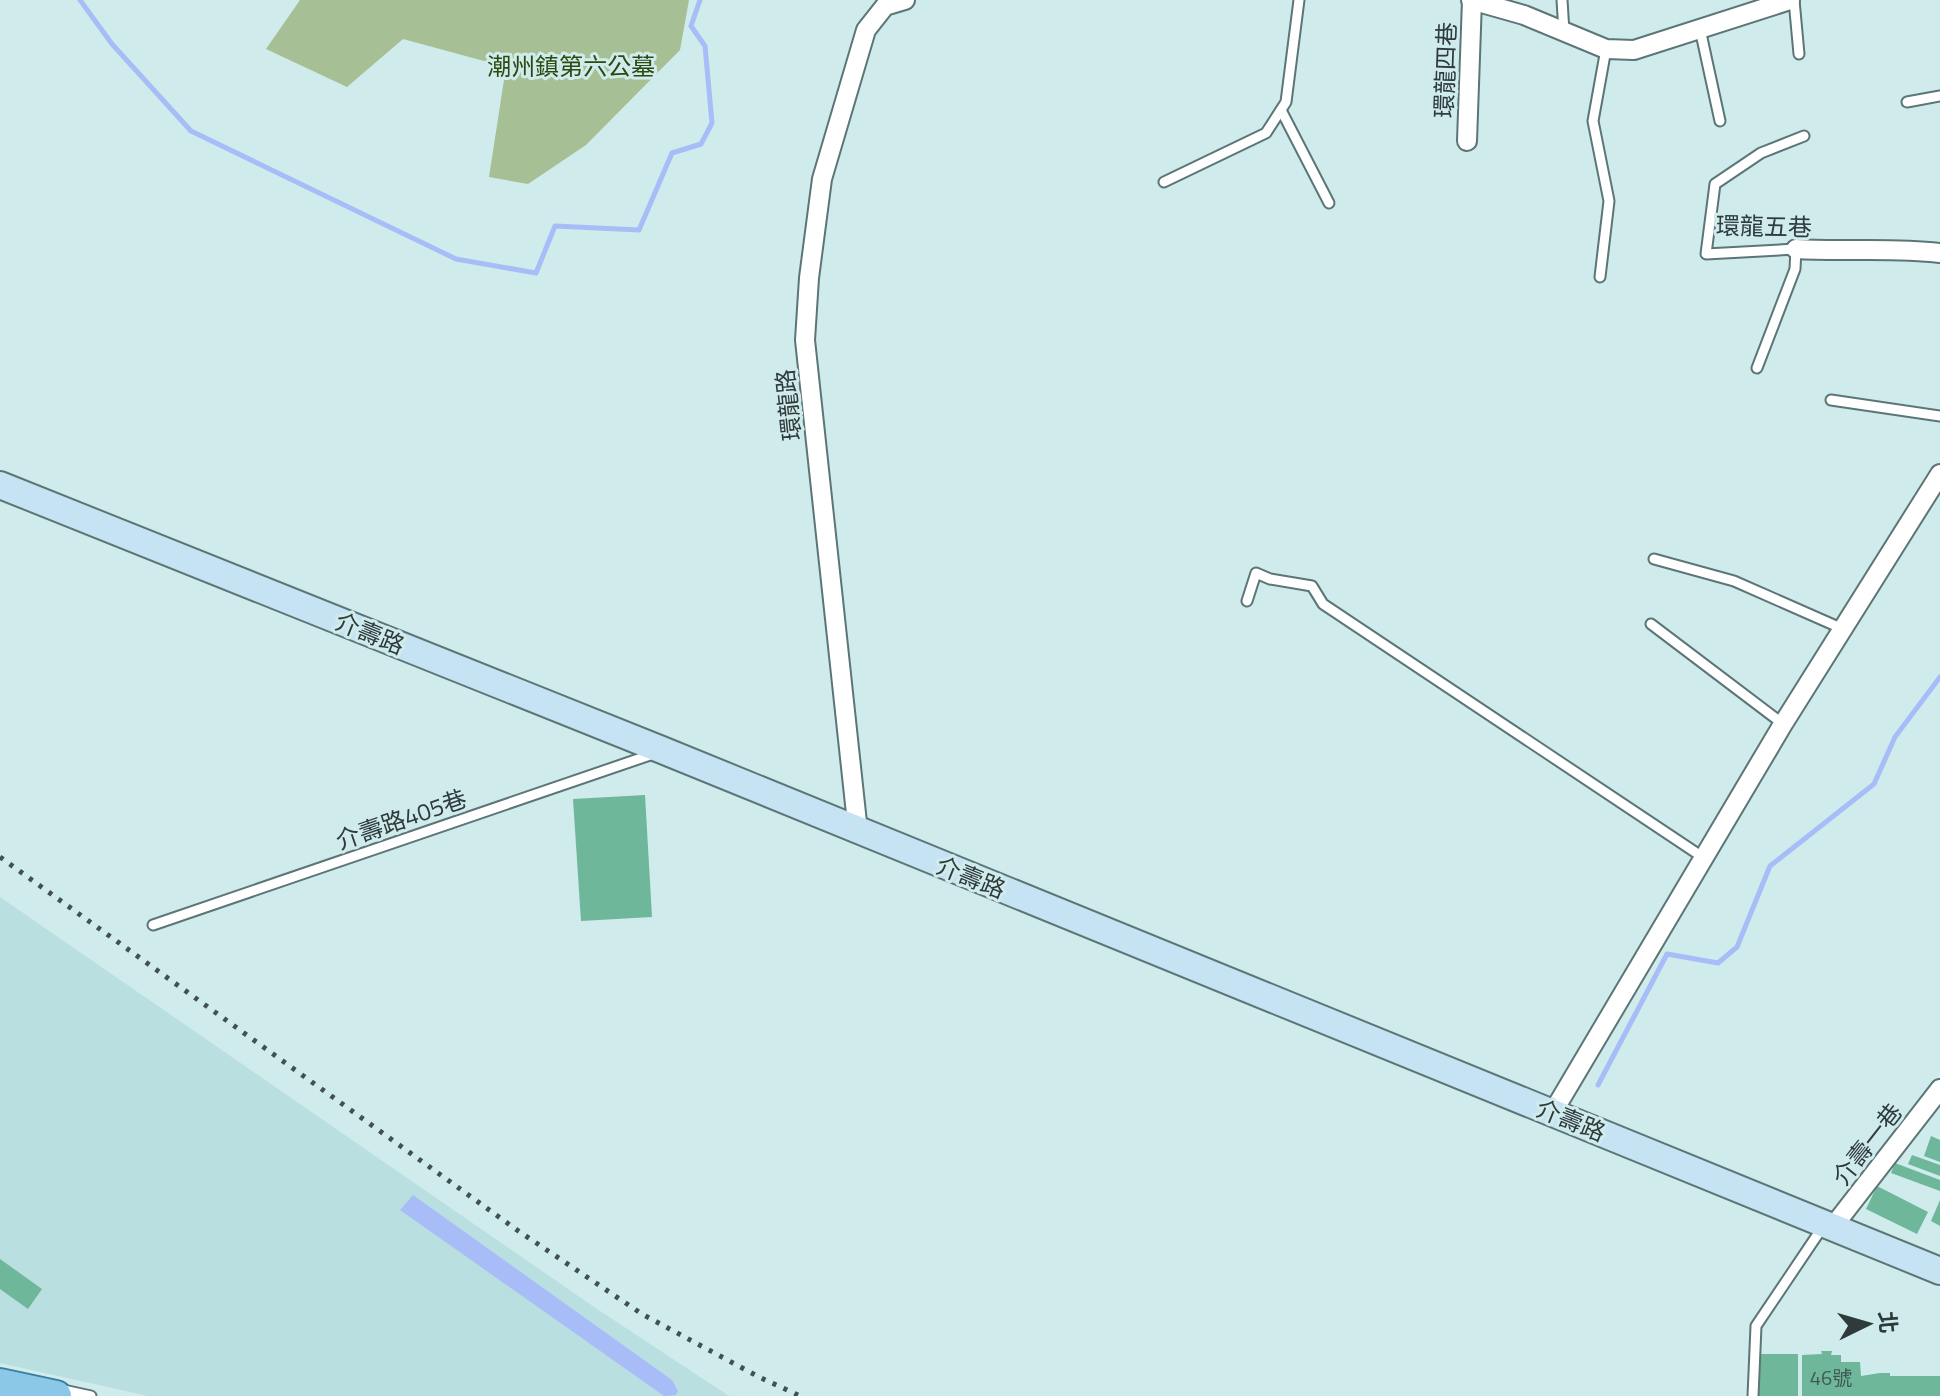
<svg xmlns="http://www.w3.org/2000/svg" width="1940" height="1396" viewBox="0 0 1940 1396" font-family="'Titillium Web','Noto Sans TC',sans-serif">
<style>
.built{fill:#badfe1}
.green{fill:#a6bf94}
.water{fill:#a8bdf7}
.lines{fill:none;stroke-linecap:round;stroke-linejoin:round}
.stream{stroke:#a8bdf7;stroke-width:5}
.building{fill:#6eb79a}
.lane-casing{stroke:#5c7576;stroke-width:13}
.street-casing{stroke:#5c7576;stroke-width:22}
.secondary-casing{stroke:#5c7576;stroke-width:30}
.primary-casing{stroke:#387e9f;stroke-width:34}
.lane{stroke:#fff;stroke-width:9}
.street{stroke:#fff;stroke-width:18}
.secondary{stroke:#c5e3f2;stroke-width:26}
.primary{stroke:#8bc7e6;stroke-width:30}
.rail{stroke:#435051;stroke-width:5;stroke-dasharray:4 8;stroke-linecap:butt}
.labels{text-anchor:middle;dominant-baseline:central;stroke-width:6;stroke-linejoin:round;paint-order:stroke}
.number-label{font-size:20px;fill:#3f5953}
.park-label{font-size:24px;fill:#2c4a0f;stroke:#cfebec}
.street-label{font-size:24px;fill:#2f3a3b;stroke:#cfebec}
</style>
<rect width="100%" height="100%" fill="#cfebec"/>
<polygon class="built" points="0,897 597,1309 729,1396 148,1396 0,1363"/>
<polygon class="green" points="300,0 689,0 680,50 586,145 528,184 489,177 506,67 403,39 347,87 266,49"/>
<polygon class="water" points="413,1195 672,1380 678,1391 676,1395 664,1396 400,1210"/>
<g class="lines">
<g class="stream">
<polyline points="80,0 112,44 191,131 456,259 536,273 555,226 639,230 672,153 701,144 712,123 705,46 691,26 700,0"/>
<polyline points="1598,1085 1667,954 1718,963 1737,947 1770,866 1874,784 1895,737 1940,677"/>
</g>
</g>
<g class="building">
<polygon points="645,795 652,917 581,921 573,799"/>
<polygon points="1931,1136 1940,1140 1940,1162 1924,1156"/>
<polygon points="1912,1155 1940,1165 1940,1176 1908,1164"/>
<polygon points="1895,1163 1940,1180 1940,1191 1891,1173"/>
<polygon points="1877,1186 1928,1212 1917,1234 1866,1209"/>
<polygon points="1940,1200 1940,1226 1931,1221"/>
<polygon points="0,1259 42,1289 28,1309 0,1289"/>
<polygon points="1821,1351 1832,1351 1831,1355 1841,1355 1841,1362 1860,1362 1861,1376 1880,1373 1890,1373 1890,1376 1940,1376 1940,1396 1802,1396 1802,1355 1822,1354"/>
<rect x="1759" y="1354" width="39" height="42"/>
</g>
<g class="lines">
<g class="lane-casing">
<g id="lane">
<polyline points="1562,0 1564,32"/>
<polyline points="1794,0 1799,54"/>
<polyline points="1700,29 1720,121"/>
<polyline points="1907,102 1940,96"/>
<polyline points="1281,110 1329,203"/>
<polyline points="1164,182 1266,133 1286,102 1299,0"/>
<polyline points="1600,277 1609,201 1593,121 1606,49"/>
<polyline points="1757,368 1795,269 1796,249 1706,254 1715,184 1761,153 1804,136"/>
<polyline points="1831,400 1940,416"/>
<polyline points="1654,559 1734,581 1843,629"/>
<polyline points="1247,601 1256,573 1270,579 1312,586 1323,604 1704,858"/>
<polyline points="1651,624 1783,724"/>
<polyline points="153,925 653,754"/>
<polyline points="59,1389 91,1396"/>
<polyline points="1753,1396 1756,1326 1822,1228"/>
</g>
</g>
<g class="street-casing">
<g id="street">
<polyline points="1471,0 1524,15 1606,49 1634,50 1790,0"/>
<polyline points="1467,141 1472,0"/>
<path d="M 1796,249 C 1844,252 1892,247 1940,253"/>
<polyline points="858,832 805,340 809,278 822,179 866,30 885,6 905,0"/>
<polyline points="1553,1112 1783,724 1940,474"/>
<polyline points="1832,1228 1940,1089"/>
</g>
</g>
<g class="secondary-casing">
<polyline id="secondary" points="0,485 662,750 1940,1271"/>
</g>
<g class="primary-casing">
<polyline id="primary" points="0,1384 56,1396"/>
</g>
<use href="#lane" class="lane"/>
<use href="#street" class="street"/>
<use href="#secondary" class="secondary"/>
<use href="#primary" class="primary"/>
<polyline class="rail" points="0,857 517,1230 642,1314 759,1377 800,1396"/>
</g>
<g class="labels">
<g class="number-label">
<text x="1831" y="1377">46號</text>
</g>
<g class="park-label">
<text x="571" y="66">潮州鎮第六公墓</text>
</g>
<g class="street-label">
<text transform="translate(1445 70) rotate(-88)">環龍四巷</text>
<text transform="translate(1764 226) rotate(1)">環龍五巷</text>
<text transform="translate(788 405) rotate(-96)">環龍路</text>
<text transform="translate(370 633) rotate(22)">介壽路</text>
<text transform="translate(401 819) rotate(-19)">介壽路405巷</text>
<text transform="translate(971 877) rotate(22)">介壽路</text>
<text transform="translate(1571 1120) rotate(22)">介壽路</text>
<text transform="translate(1867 1144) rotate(-52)">介壽一巷</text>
</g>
</g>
<g transform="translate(1868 1324) rotate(85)" stroke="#cfebec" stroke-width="6" paint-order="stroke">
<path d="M0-6L14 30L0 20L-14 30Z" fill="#2f3a3b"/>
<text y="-12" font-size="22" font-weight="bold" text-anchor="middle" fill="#2f3a3b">北</text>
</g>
</svg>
